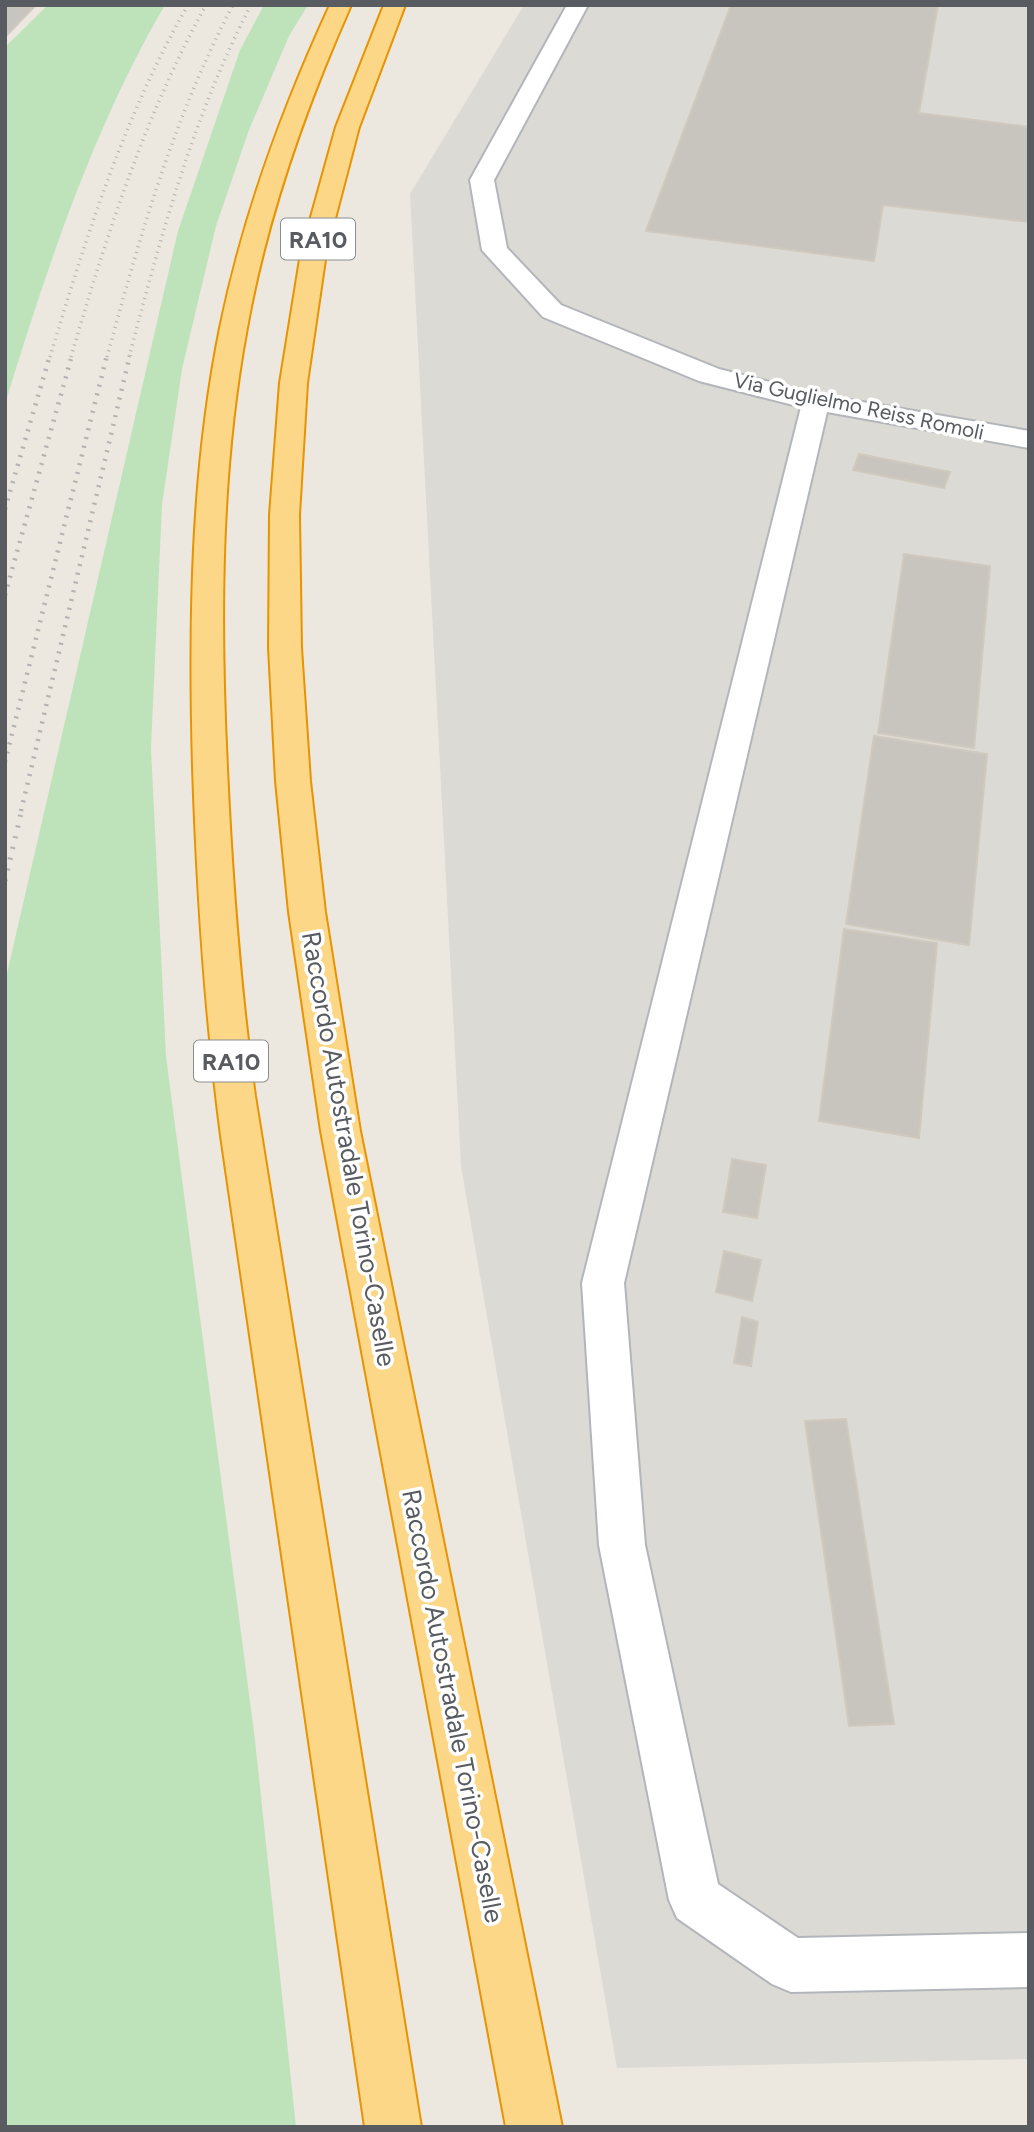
<svg xmlns="http://www.w3.org/2000/svg" width="1034" height="2132" viewBox="0 0 1034 2132" font-family="Figtree,sans-serif">
<style>
.industrial{fill:#dcdad4}
.green{fill:#bee3bb}
.building{fill:#c8c5bf;stroke:#d0c9be;stroke-width:2}
.lines{fill:none;stroke-linecap:round;stroke-linejoin:round}
.minor-casing{stroke:#b2b6ba;stroke-width:4}
.highway-casing{stroke:#e89303;stroke-width:4}
.minor{fill:#fff;fill-rule:evenodd}
.highway{fill:#fbd787;fill-rule:evenodd}
.rail-far2{stroke:#b1b2b2;stroke-width:3.5;stroke-dasharray:1 5;stroke-linecap:butt}
.rail-far1{stroke:#b1b2b2;stroke-width:4.5;stroke-dasharray:2 7;stroke-linecap:butt}
.rail{stroke:#b1b2b2;stroke-width:5;stroke-dasharray:2 9;stroke-linecap:butt}
.labels{text-anchor:middle;dominant-baseline:central;stroke-width:7;stroke-linejoin:round;paint-order:stroke}
.far-street-label{font-size:21px;fill:#585c61;stroke:#fff}
.shield{fill:#fff;stroke:#8a8d90;stroke-width:2}
.shield-label{font-size:24px;font-weight:bold;fill:#585c61}
.street-label{font-size:26px;fill:#585c61;stroke:#fff}
</style>
<rect width="100%" height="100%" fill="#ece8df"/>
<polygon class="industrial" points="524,5 1029,5 1029,2059 617,2068 461,1166 410,194"/>
<g class="green">
<path d="M 48,5 L 165,5 C 94,126 46,270 5,404 L 5,47 Z"/>
<polygon points="264,5 308,5 289,36 249,130 216,226 182,369 162,505 151,748 166,1056 255,1740 296,2127 5,2127 5,982 178,231 240,50"/>
</g>
<g class="building">
<polygon points="5,5 36,5 5,37"/>
<polygon points="731,5 938,5 919,113 1029,127 1029,222 883,205 874,261 646,231"/>
<polygon points="859,454 950,472 944,488 853,470"/>
<polygon points="904,554 990,566 974,748 878,733"/>
<polygon points="874,736 987,754 969,945 846,924"/>
<polygon points="844,929 937,943 919,1138 819,1121"/>
<polygon points="732,1159 766,1165 757,1218 723,1212"/>
<polygon points="724,1251 761,1260 752,1301 716,1292"/>
<polygon points="742,1317 758,1322 751,1366 734,1363"/>
<polygon points="846,1419 894,1724 849,1726 805,1421"/>
</g>
<g class="lines">
<g class="minor-casing">
<polygon id="minor" points="567,5 588,5 494,180 507,248 561,305 719,369 816,394 1029,431 1029,448 827,412 624,1283 645,1545 718,1884 798,1938 1029,1933 1029,1987 791,1992 772,1984 677,1918 669,1900 599,1545 582,1283 801,407 699,381 543,317 482,250 470,180"/>
</g>
<g class="highway-casing">
<g id="highway">
<path d="M 330,5 L 351,5 C 305,109 267,216 247,328 C 220,473 220,622 227,768 C 232,878 240,987 255,1096 L 421,2127 L 365,2127 L 221,1136 C 205,1014 197,891 193,767 C 189,620 191,472 220,328 C 243,216 282,109 330,5 Z"/>
<polygon points="384,5 405,5 359,127 326,253 307,383 299,515 301,648 310,781 325,912 360,1131 562,2127 506,2127 321,1131 289,912 276,781 269,648 270,515 280,383 301,253 336,127"/>
</g>
</g>
<use href="#minor" class="minor"/>
<use href="#highway" class="highway"/>
<g class="rail-far2">
<path d="M 50,357 C 86,237 125,114 188,5"/>
<path d="M 71,357 C 106,237 145,115 206,5"/>
<path d="M 107,357 C 140,236 174,116 233,5"/>
<path d="M 129,357 C 161,236 193,116 251,5"/>
</g>
<g class="rail-far1">
<polyline points="5,509 50,355"/>
<polyline points="5,595 72,355"/>
<polyline points="5,762 107,355"/>
<polyline points="21,811 130,355"/>
</g>
<polyline class="rail" points="5,881 22,809"/>
</g>
<g class="labels">
<g class="far-street-label">
<text transform="translate(859 406) rotate(12)">Via Guglielmo Reiss Romoli</text>
</g>
<g class="shield">
<rect x="281" y="218.5" width="74" height="41" rx="5"/>
<rect x="194" y="1040.5" width="74" height="41" rx="5"/>
</g>
<g class="shield-label">
<text x="318" y="239">RA10</text>
<text x="231" y="1061">RA10</text>
</g>
<g class="street-label">
<text transform="translate(349 1149) rotate(80)">Raccordo Autostradale Torino-Caselle</text>
<text transform="translate(453 1706) rotate(79)">Raccordo Autostradale Torino-Caselle</text>
</g>
</g>
<rect width="1034" height="2132" fill="none" stroke="#585c61" stroke-width="14"/>
</svg>
